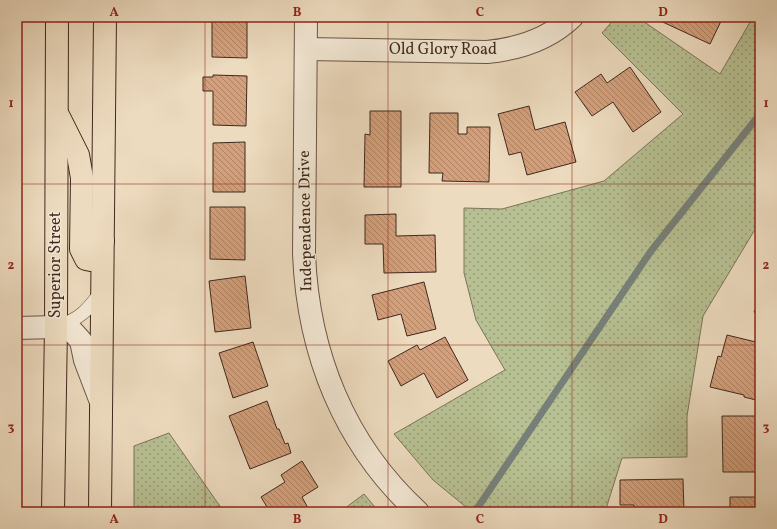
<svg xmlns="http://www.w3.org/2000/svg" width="777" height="529" viewBox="0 0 777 529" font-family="Vollkorn,serif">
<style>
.park{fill:url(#park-dots);stroke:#7c7458}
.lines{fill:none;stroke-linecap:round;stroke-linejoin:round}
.stream{stroke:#768079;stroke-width:7}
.building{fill:url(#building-back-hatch);stroke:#40281d}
.service-casing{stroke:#6b5546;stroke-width:14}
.minor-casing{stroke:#6b5546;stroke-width:24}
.primary-casing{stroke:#40281d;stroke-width:24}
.service{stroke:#f3e8d5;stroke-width:13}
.minor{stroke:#f3e8d5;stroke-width:22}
.primary{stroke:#eddbbf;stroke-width:22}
.grid{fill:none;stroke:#8f2418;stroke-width:1;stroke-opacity:0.55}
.labels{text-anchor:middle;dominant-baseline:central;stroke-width:3;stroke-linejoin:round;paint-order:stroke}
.street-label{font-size:16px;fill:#40281d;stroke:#f3e8d5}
.neatline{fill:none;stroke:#8f2418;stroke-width:1.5}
.grid-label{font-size:13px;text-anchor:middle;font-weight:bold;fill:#8f2418}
</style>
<defs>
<pattern id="park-dots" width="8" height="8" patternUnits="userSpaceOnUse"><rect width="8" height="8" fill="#b7c092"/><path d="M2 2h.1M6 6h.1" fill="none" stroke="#969c77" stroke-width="1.8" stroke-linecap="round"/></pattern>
<pattern id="building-back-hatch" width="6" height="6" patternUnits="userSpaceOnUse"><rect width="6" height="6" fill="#d4a07b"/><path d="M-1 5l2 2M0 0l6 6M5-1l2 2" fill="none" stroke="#ad8264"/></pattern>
</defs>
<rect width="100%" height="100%" fill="#eddbbf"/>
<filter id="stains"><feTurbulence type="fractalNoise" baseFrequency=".005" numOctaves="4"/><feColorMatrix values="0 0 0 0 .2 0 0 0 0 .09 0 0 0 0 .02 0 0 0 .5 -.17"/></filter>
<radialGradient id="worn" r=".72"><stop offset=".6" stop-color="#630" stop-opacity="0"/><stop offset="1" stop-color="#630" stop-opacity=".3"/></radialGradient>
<g class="park">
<polygon points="616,17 637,17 720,74 753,17 760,17 760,226 754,231 703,316 687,416 687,457 622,458 605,512 472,512 433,480 394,434 505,370 476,320 464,273 464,208 502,209 604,181 683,114 602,33"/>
<polygon points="169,433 224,512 134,512 134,446"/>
<polygon points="364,494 379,512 340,512"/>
</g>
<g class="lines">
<polyline class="stream" points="476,510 651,251 760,114"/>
</g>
<g class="building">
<polygon points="212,17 247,17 247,58 212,57"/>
<polygon points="652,17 723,17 710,44"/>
<polygon points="630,67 661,112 633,132 613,102 592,116 575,92 601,74 607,83"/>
<polygon points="213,75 247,76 246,126 213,125 213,91 203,91 203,77 213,77"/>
<polygon points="529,106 535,130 565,122 576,162 527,175 521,152 509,155 498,114"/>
<polygon points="370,111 401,111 401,187 364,187 365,134 370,135"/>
<polygon points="430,113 458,113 458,134 467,134 467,127 490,127 489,182 442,181 443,173 429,173"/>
<polygon points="245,142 245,192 213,192 213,143"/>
<polygon points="210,207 245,207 245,260 210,259"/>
<polygon points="396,214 396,236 435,235 436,272 384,273 383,244 365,244 365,215"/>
<polygon points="245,276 251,328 215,332 209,281"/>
<polygon points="424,282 436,329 407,336 401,314 378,320 372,295"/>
<polygon points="760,301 760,316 754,312"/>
<polygon points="727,335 760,343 760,401 744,397 744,395 710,387 718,356 721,357"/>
<polygon points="445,337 468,380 437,398 424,373 401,386 388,361 417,345 420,350"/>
<polygon points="253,342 268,386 233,398 219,353"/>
<polygon points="267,401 277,429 279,429 285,444 288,443 291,453 250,469 229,416"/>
<polygon points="722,416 760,416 760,472 723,472"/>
<polygon points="302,461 318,487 302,497 310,512 270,512 261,497 285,482 281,475"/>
<polygon points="683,479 684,512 634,512 634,505 620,505 620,480"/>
<polygon points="730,497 760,497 760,512 705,512 705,509 730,508"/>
</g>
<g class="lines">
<g class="service-casing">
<path id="service" d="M 57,327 C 81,318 87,311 102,291"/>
</g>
<g class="minor-casing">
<g id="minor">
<path d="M 306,17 L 304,254 C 308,353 344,444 418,512"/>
<path d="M 306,49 L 487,52 C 518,49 549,39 572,17"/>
<polyline points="17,328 56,327 72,331 81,341 85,360 101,402"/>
</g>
</g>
<g class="primary-casing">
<g id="primary">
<polyline points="59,117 78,155 82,178 81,249 86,259 91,260 96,256 103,241"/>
<polyline points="53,512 56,327 57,17"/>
<polyline points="100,512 105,17"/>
</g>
</g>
<use href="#service" class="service"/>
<use href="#minor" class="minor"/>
<use href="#primary" class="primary"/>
</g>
<path class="grid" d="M 205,17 L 205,512M 388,17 L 388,512M 572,17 L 572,512M 17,184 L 760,184M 17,345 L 760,345"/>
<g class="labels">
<g class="street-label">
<text x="443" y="50">Old Glory Road</text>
<text transform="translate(306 221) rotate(-91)">Independence Drive</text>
<text transform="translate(56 265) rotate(-90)">Superior Street</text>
</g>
</g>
<rect width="777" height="529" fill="none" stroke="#eddbbf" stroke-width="44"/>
<rect x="22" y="22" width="733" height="485" class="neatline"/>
<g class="grid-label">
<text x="114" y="16">A</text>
<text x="297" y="16">B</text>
<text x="480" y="16">C</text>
<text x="663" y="16">D</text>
<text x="11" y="107">1</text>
<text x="766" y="107">1</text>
<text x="11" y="269">2</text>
<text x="766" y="269">2</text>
<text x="11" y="431">3</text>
<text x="766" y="431">3</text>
<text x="114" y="523">A</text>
<text x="297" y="523">B</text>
<text x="480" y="523">C</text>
<text x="663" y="523">D</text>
</g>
<rect width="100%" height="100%" filter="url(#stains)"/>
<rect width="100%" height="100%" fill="url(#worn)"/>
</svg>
